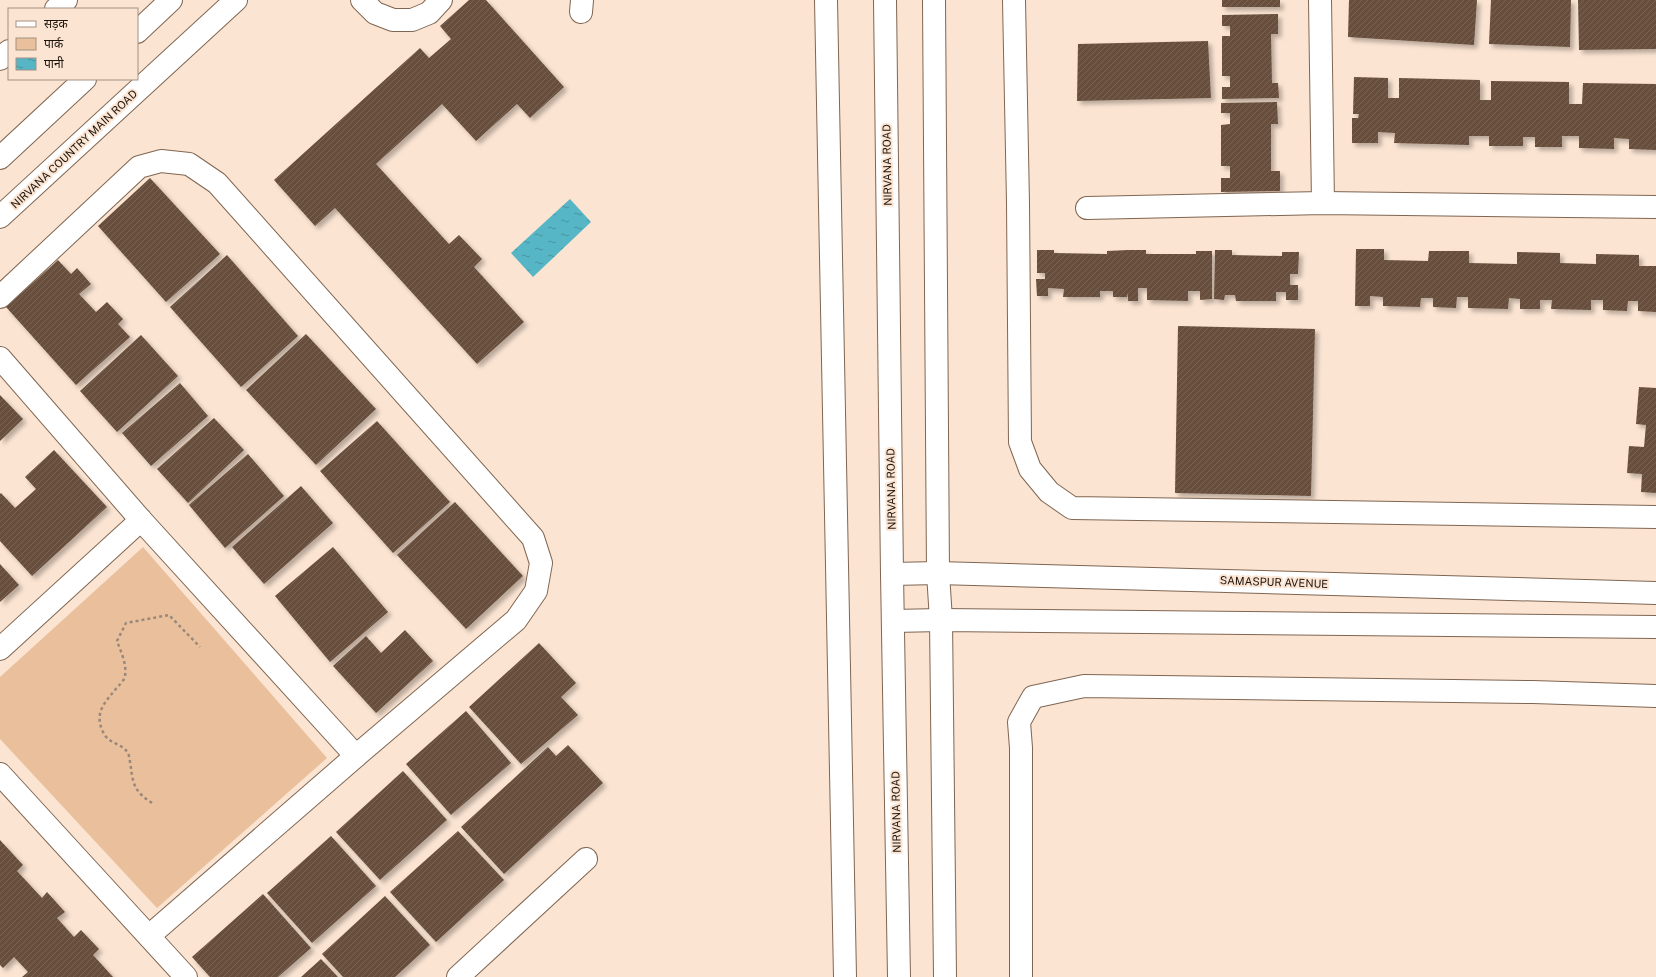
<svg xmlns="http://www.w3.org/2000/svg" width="1656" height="977" viewBox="0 0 1656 977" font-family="'Public Sans','Noto Sans Devanagari',sans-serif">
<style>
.green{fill:#eac09c}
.water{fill:url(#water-ripples)}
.building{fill:url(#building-hatch);filter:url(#shadow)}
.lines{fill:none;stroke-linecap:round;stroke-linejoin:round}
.minor-casing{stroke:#7f6652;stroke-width:24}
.major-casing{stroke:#7f6652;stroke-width:24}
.path{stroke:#99887b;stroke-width:2.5;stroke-dasharray:3 3;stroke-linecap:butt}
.minor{stroke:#fff;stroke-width:22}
.major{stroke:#fff;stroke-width:22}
.labels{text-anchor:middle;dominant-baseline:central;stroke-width:4;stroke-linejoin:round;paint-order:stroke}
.street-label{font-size:11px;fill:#1e150d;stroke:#fbe4d2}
</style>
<defs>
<pattern id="water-ripples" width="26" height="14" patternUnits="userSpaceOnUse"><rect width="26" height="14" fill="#56b6c6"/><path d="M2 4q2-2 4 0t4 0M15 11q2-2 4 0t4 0" fill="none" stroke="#47939f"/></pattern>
<pattern id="building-hatch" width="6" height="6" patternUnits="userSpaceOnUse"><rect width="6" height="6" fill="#674f3c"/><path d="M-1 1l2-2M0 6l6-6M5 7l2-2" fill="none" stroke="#786454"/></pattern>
<filter id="shadow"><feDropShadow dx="3.5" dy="3.5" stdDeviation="2" flood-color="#0004"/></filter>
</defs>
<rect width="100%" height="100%" fill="#fbe4d2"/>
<polygon class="green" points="143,547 327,758 157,908 0,739 0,677"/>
<polygon class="water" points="570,199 591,222 533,277 511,253"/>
<g class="building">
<polygon points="469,0 486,0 564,87 530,118 517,104 476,141 442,104 376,164 449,244 459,235 482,259 474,267 524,322 477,364 335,208 315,226 274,180 420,48 429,58 451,39 440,26"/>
<rect x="1222" y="0" width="58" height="7"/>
<polygon points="1349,0 1477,0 1474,45 1348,37"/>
<polygon points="1491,0 1571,0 1570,47 1489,44"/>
<polygon points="1578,0 1656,0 1656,49 1579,50"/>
<polygon points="1278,14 1278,34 1271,34 1272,83 1278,83 1279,98 1222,99 1222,87 1230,87 1230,76 1222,76 1222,36 1230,36 1230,26 1222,26 1222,15"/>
<polygon points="1208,41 1211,98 1077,101 1078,44"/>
<polygon points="1354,77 1388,78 1388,98 1399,98 1399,78 1480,80 1480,100 1491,100 1491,81 1569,82 1569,104 1582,104 1583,83 1656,84 1656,150 1629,149 1629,139 1614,138 1614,149 1579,148 1579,136 1562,136 1562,147 1535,147 1535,137 1523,137 1523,146 1489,146 1489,136 1469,136 1469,145 1394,143 1395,133 1378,132 1378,143 1352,143 1352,118 1358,118 1359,114 1353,114"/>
<polygon points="1277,102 1278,124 1271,124 1271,171 1280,171 1280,191 1221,192 1221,178 1230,178 1230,166 1221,166 1221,125 1230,124 1230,113 1221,113 1221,103"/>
<polygon points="150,178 220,254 166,302 98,226"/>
<polygon points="1356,249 1384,249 1384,260 1428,261 1429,251 1469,251 1469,263 1517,264 1517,252 1560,253 1560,263 1596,264 1596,254 1639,255 1639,266 1656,266 1656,312 1638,311 1638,301 1628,301 1627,311 1603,310 1603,300 1591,300 1591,310 1551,309 1552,300 1540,300 1540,309 1520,309 1520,299 1509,298 1508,309 1468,308 1468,297 1457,297 1456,308 1433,307 1433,298 1421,298 1420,307 1383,306 1383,297 1370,296 1370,306 1355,306"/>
<polygon points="1037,250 1054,250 1054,253 1107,254 1107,251 1128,250 1146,250 1146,254 1196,254 1196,251 1212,251 1212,299 1200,300 1200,291 1188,291 1188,301 1147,300 1147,288 1138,288 1138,301 1128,301 1128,293 1127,297 1113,297 1113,291 1100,291 1100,297 1063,297 1064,289 1048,288 1048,296 1037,296 1036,279 1045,279 1045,273 1037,273"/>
<polygon points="1215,250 1232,250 1232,255 1282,256 1282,252 1299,252 1298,274 1290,274 1290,285 1298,285 1298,300 1286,300 1286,292 1276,292 1276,301 1236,301 1235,295 1225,295 1224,300 1214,299"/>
<polygon points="227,255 298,336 241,387 170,307"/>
<polygon points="58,260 71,274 77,268 91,284 79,294 96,312 107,302 123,319 118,324 130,337 76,385 6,307"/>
<polygon points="1178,326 1315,329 1311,496 1175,493"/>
<polygon points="306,334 376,409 316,465 246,390"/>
<polygon points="141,335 178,376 117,432 80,391"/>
<polygon points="180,383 208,416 151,466 122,433"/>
<polygon points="1639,387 1656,388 1656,493 1641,492 1642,474 1627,473 1629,446 1644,447 1646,425 1636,424"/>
<polygon points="0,395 23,419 0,441"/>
<polygon points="214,418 244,450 188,503 157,469"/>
<polygon points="377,421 450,502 393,553 320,471"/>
<polygon points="54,450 107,507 32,576 0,541 0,494 1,493 15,508 36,489 25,477"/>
<polygon points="248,454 284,496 225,548 189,505"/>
<polygon points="301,486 333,523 264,584 232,547"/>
<polygon points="455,502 523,576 466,629 397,555"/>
<polygon points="333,547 388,612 330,662 275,596"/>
<polygon points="0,564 19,585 0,602"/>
<polygon points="405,630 433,661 376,713 333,666 366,636 381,653"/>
<polygon points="539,643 576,683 561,697 578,715 521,764 469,707"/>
<polygon points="466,711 511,763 451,815 406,764"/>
<polygon points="568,745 603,783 504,874 461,827 548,747 556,756"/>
<polygon points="403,771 447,820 380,880 336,832"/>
<polygon points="458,831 504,880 436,942 390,892"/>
<polygon points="331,836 376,886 312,943 267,893"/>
<polygon points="0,840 23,865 17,871 42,898 47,892 65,912 57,918 74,937 81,930 99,949 93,955 113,977 22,977 28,972 14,957 3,968 0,965"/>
<polygon points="263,894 311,948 278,977 210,977 192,957"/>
<polygon points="385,896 430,945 395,977 343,977 322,954"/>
<polygon points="321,959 338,977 301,977"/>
</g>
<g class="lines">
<g class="minor-casing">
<g id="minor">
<polyline points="362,0 375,13 393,20 412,20 429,13 441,0"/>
<polyline points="826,0 845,977"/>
<polyline points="1014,0 1018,203 1020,442 1030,469 1049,492 1072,508 1656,517"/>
<polyline points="1320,0 1323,203"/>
<polyline points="56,9 66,0"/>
<polyline points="581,12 582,0"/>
<polyline points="137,32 171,0"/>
<polyline points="0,59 9,51"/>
<polyline points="0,158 85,79"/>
<polyline points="1087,208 1323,203 1656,207"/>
<polyline points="0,217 236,0"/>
<polyline points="0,297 139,167 161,161 189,164 217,183 533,538 541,563 536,591 516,620 356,756 149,936"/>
<polyline points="0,358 141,520 356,756"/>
<polyline points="0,649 141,520"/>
<polyline points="0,774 186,977"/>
<polyline points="458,977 586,859"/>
<polyline points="1021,977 1021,748 1019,722 1033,697 1084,686 1533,692 1656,696"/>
</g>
</g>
<g class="major-casing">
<g id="major">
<polyline points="885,0 892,574 899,977"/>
<polyline points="934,0 938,573 941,620 945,977"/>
<polyline points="892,574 938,573 1656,593"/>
<polyline points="893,621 941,620 1656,627"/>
</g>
</g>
<path class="path" d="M 152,803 C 137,793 133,787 131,768 C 130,764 130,758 128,753 C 122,743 108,744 103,732 C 93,711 107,701 118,686 C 121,684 124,680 125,676 C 127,664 121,652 117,641 L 126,623 L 169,615 L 200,647"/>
<use href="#minor" class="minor"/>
<use href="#major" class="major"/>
</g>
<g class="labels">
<g class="street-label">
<text transform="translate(74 149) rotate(-43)">NIRVANA COUNTRY MAIN ROAD</text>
<text transform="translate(887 165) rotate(-91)">NIRVANA ROAD</text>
<text transform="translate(891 489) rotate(-91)">NIRVANA ROAD</text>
<text transform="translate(1274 582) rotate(2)">SAMASPUR AVENUE</text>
<text transform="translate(896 812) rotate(-91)">NIRVANA ROAD</text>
</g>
</g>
<rect x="8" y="8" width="130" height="72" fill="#fbe4d2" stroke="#a39183"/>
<rect x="16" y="21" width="20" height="6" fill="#ffffff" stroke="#a39183"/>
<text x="44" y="28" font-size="12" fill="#1e150d">सड़क</text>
<rect x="16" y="38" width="20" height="12" fill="#eac09c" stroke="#a39183"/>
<text x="44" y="48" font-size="12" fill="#1e150d">पार्क</text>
<rect x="16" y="58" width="20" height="12" fill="url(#water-ripples)" stroke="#a39183"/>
<text x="44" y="68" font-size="12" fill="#1e150d">पानी</text>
</svg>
